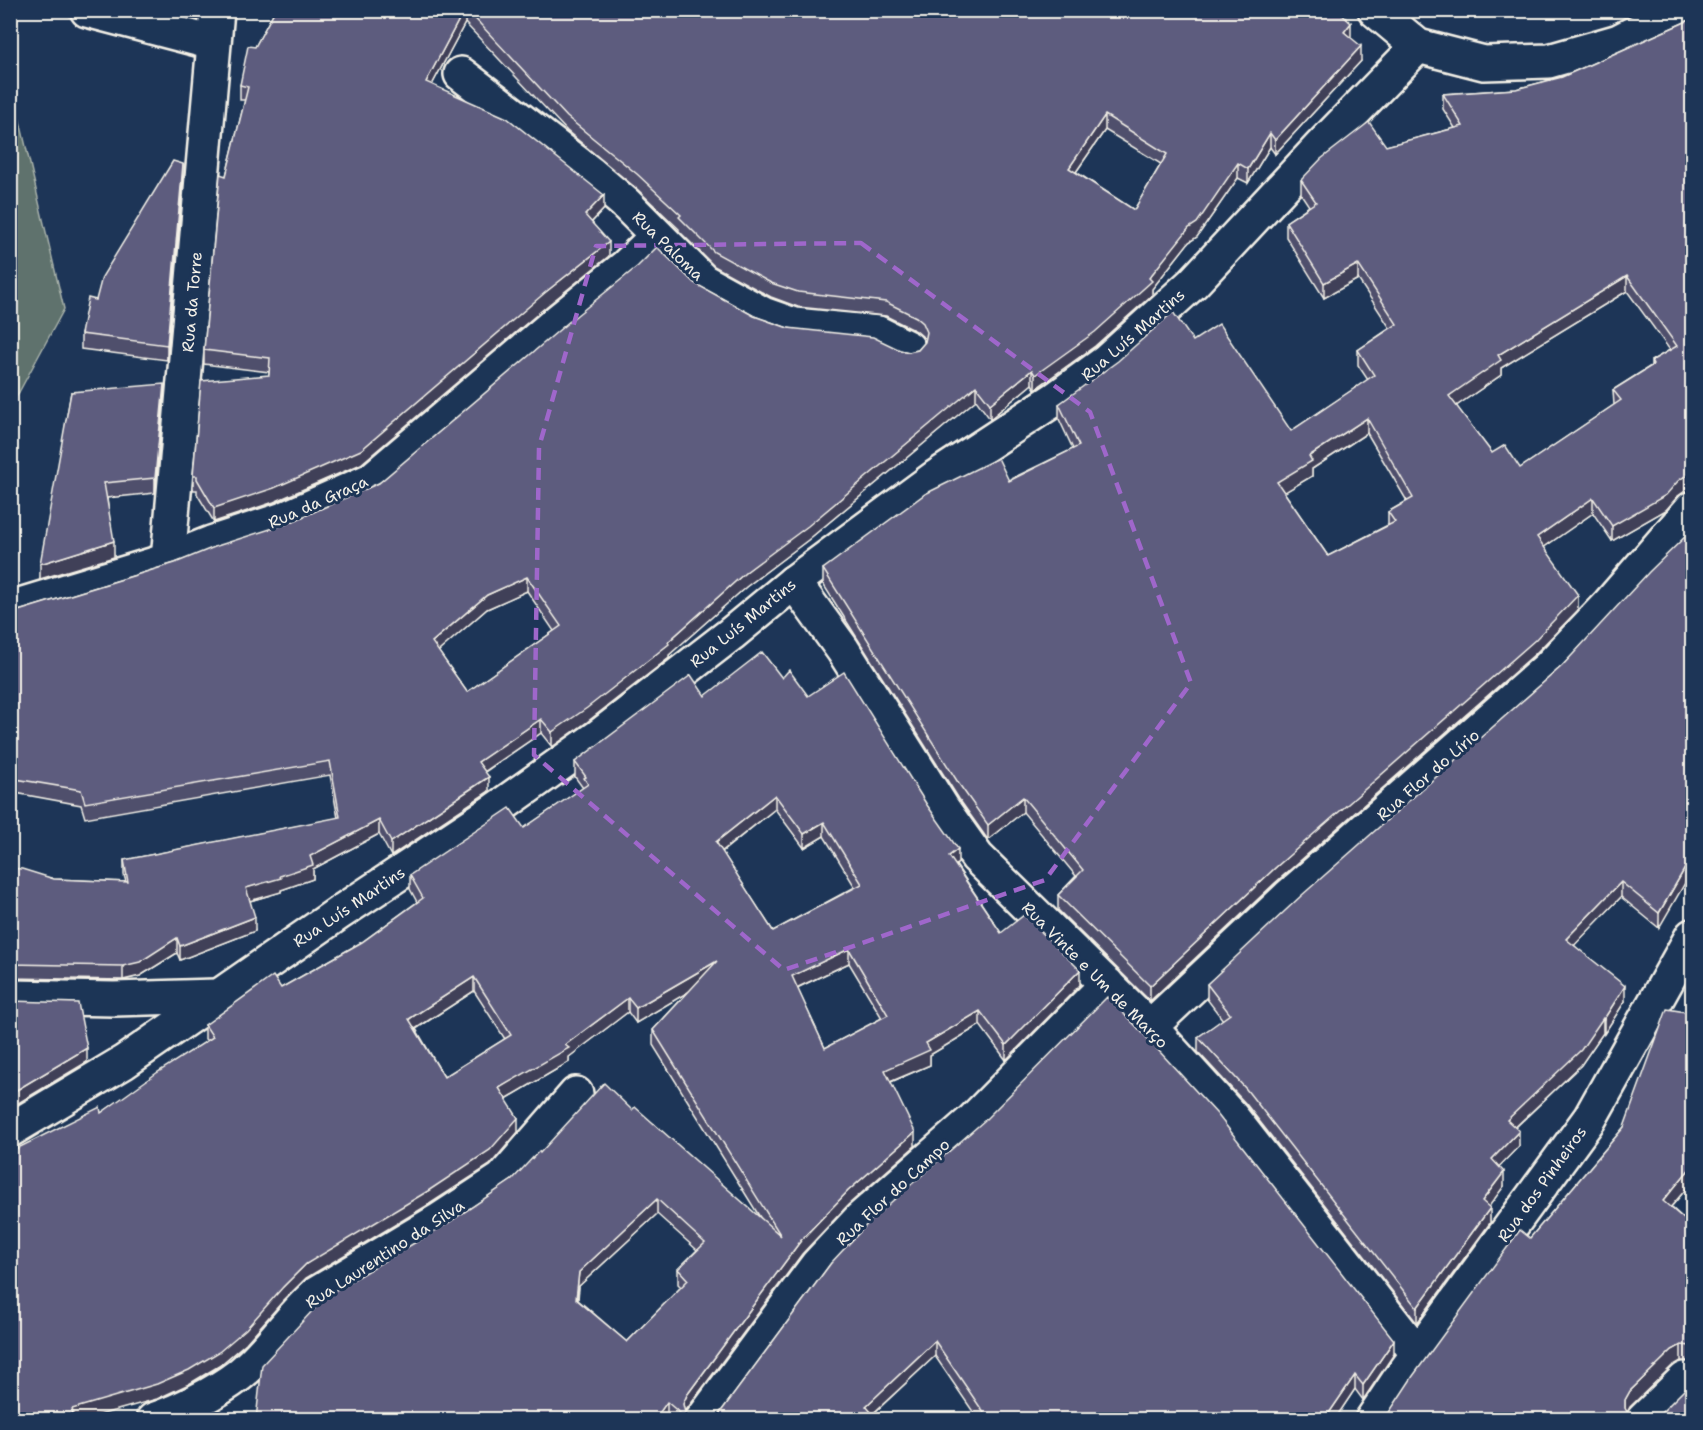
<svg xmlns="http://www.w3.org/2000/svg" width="1703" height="1430" viewBox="0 0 1703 1430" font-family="'Shantell Sans',sans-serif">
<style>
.green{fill:#5e726d;stroke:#a9b2aa;stroke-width:1.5}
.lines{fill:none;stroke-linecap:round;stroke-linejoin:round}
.minor-casing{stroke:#f4f1e8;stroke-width:38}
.tertiary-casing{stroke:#f4f1e8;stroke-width:38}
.secondary-casing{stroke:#f4f1e8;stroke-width:38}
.minor{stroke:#1d3557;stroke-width:33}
.tertiary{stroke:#1d3557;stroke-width:33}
.secondary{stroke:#1d3557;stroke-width:33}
.wall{fill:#504f6c;stroke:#f4f1e8;stroke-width:1.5;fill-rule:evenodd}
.shaded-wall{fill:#414058;stroke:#f4f1e8;stroke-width:1.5}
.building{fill:#5d5c7e;stroke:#f4f1e8;stroke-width:1.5;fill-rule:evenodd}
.marked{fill:none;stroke:#9f67cb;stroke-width:4.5;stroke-dasharray:12 8;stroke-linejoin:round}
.labels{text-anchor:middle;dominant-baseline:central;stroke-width:6;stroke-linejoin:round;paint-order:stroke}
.street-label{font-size:16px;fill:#f4f1e8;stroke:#1d3557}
</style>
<rect width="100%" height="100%" fill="#1d3557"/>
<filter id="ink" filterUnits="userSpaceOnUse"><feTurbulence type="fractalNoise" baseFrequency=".0167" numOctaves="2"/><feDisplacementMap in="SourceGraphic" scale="12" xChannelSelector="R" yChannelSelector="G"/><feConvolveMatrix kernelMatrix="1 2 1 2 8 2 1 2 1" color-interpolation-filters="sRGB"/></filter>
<g filter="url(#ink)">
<polygon class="green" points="11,107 19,117 64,309 11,407"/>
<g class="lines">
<g class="minor-casing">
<g id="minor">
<polyline points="87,10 213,43"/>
<polyline points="461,74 590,173 625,203 703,281 763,314 794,325 878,333 908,348"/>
<polyline points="168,560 217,10"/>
<polyline points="794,582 843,650 943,809 977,857 1150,1027 1231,1116 1418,1354"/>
<polyline points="10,608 168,560 211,543 281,520 371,480 559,320 626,266 657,236"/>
<polyline points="10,997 114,999 216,996"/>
<polyline points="1150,1027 1288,897 1548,668 1609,604 1692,508"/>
<polyline points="10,1130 124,1062 339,913 495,810 598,737 731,634 794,582 936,477 1055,399 1107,361 1193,283 1321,146 1418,46"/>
<path d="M 153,1420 C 180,1411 217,1392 239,1375 C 268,1352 288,1319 316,1294 L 438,1221 L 502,1179 L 576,1094"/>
<polyline points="702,1420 817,1265 860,1219 972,1121 1107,984"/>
<polyline points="1643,1420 1685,1379"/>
</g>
</g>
<g class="tertiary-casing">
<polyline id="tertiary" points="1372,1420 1398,1381 1590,1118 1692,936"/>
</g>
<g class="secondary-casing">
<polyline id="secondary" points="1375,10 1418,46 1484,63 1549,61 1619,41 1679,10"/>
</g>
<use href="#minor" class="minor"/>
<use href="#tertiary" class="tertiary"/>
<use href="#secondary" class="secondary"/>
</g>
<g class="wall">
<path d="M 275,10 L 1337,10 L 1361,61 L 1275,154 L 1270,147 L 1248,183 L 1238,178 L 1197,237 L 1189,242 L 1152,289 L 1152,295 L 1095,346 L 1035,389 L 1032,384 L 990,419 L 976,400 L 808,540 L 746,587 L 669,655 L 669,658 L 587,722 L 552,747 L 541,733 L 485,772 L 489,791 L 391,856 L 379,834 L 313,869 L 313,879 L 281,890 L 281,892 L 250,901 L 255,931 L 180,960 L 177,953 L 140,976 L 123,980 L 10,978 L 10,868 L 54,879 L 126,882 L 124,875 L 124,860 L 338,818 L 330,775 L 85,818 L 81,805 L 10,792 L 10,612 L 15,612 L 175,563 L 289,523 L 379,483 L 694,283 L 754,316 L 788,328 L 909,352 L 918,350 L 925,342 L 923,337 L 916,331 L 886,316 L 798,307 L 771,297 L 714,266 L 679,231 L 679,229 L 637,189 L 567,131 L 465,23 L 432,85 L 604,209 L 592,222 L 609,256 L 547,306 L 361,464 L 274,502 L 214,522 L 197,494 L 197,490 L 193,490 L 193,476 L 269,375 L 269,372 L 204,364 L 204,350 L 226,176 L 245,100 L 240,100 L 240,85 L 255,47 ZM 1105,130 L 1161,164 L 1134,210 L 1076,172 ZM 527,591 L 554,631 L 467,692 L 438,651 L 487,609 Z"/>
<path d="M 1692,19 L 1692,491 L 1685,491 L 1678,496 L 1666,510 L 1612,541 L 1593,513 L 1544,547 L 1578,610 L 1535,654 L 1275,883 L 1150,1001 L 1058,910 L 1058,895 L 1076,876 L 1023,812 L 988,840 L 959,799 L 823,584 L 823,569 L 1073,449 L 1059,419 L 1059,404 L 1193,341 L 1291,431 L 1368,380 L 1358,365 L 1358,350 L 1390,328 L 1358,279 L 1324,298 L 1286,237 L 1286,222 L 1309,206 L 1301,194 L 1301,180 L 1386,146 L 1455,128 L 1443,109 L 1443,94 L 1516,89 L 1562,77 ZM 1627,291 L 1670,350 L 1651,361 L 1651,366 L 1613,390 L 1614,405 L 1520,468 L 1492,453 L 1456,406 L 1501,375 L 1501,368 ZM 1367,433 L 1407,501 L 1388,512 L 1388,525 L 1328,556 L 1284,492 L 1312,476 L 1312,469 Z"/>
<polygon points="183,179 167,360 81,349 81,334 96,300"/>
<polygon points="71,392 164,399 155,493 107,498 114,557 40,579"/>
<polygon points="1692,530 1659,928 1621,897 1574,945 1625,1001 1604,1034 1603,1033 1581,1065 1515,1128 1519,1146 1499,1166 1504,1186 1489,1206 1490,1223 1417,1323 1246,1104 1198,1052 1198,1037 1223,1020 1207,999 1207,984 1562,666"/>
<path d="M 782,678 L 808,696 L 958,863 L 956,865 L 1001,933 L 1080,985 L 1006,1060 L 980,1025 L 930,1055 L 930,1065 L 891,1082 L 915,1146 L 848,1205 L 802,1254 L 687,1409 L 685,1413 L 690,1419 L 671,1419 L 667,1416 L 665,1419 L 191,1419 L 191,1418 L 256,1419 L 448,1223 L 512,1180 L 540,1153 L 632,1110 L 761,1219 L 653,1045 L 653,1030 L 688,992 L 636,1023 L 628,1012 L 569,1057 L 569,1062 L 506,1099 L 518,1132 L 490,1165 L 428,1205 L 306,1278 L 283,1301 L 246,1343 L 219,1366 L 189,1384 L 157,1399 L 101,1113 L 207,1041 L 205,1039 L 205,1025 L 281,988 L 362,942 L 417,902 L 410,889 L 410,875 L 524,828 L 583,788 L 575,777 L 575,762 L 705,696 ZM 775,809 L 804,848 L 824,836 L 855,887 L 773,931 L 722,852 ZM 849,963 L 882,1018 L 825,1048 L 797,988 ZM 474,991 L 505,1039 L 444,1077 L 416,1029 ZM 657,1214 L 697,1250 L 678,1269 L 678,1284 L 681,1287 L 627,1342 L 578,1300 L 579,1286 Z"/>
<polygon points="1624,1127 1692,1182 1671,1207 1692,1226 1692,1362 1691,1361 1681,1361 1672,1366 1630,1407 1627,1412 1630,1418 1633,1419 1388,1419 1388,1414 1530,1238"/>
<polygon points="831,1263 1394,1354 1363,1400 1355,1389 1335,1419 978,1419 935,1356 873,1414 717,1417"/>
</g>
<g class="shaded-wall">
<polygon points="464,10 465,10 465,23 426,96 426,82"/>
<polygon points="1351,23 1351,38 1344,32"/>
<polygon points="1361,46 1361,61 1275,154 1275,140"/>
<polygon points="1105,115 1105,130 1069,182 1069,168"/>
<polygon points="1270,133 1270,147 1248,183 1248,169"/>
<polygon points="1238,163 1238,178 1197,237 1189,242 1152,289 1152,295 1095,346 1035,389 1035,375 1149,278"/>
<polygon points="183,164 183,179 167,360 167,345"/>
<polygon points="604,195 604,209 585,229 585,215"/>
<polygon points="609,242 609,256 547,306 361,464 274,502 214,522 214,508 547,291"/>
<polygon points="1358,264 1358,279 1324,298 1324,283"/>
<polygon points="1627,276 1627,291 1501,368 1501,375 1449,411 1449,396 1498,355"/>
<polygon points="1032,370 1032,384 990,419 990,404"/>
<polygon points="164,384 164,399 155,493 155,478"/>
<polygon points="976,386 976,400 808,540 746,587 669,655 669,658 587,722 552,747 552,732 668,642 746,572"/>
<polygon points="1367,418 1367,433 1312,469 1312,476 1277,497 1277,482 1309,456"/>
<polygon points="1685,476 1685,491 1678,496 1666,510 1612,541 1612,526"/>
<polygon points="1593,498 1593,513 1537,552 1537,537"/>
<polygon points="114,541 114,557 40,579 40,564"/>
<polygon points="527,577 527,591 487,609 432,657 432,642 487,595"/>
<polygon points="1578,595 1578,610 1535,654 1275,883 1150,1001 1150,986 1275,868"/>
<polygon points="541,719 541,733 478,776 478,762"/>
<polygon points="489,777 489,791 391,856 391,842"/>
<polygon points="775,795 775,809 716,856 716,842"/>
<polygon points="1023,797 1023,812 988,840 988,825"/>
<polygon points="379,820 379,834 313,869 313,879 281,890 281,892 246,902 246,888 280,876 310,856"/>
<polygon points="824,822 824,836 804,848 804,834"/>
<polygon points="958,849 958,863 949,870 949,856"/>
<polygon points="1692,856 1692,871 1659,928 1659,913"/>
<polygon points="1621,882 1621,897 1566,954 1566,939"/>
<polygon points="255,917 255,931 180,960 180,946"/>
<polygon points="177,938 177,953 140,976 123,980 123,966"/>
<polygon points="849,949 849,963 792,990 792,976"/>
<polygon points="717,961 717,975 636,1023 636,1008"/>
<polygon points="1080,970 1080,985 1006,1060 1006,1045"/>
<polygon points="474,977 474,991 409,1033 409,1019"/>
<polygon points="1625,986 1625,1001 1604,1034 1604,1019"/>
<polygon points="628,998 628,1012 569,1057 569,1062 499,1103 499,1088 565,1045"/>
<polygon points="980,1011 980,1025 930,1055 930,1065 885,1084 885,1070 926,1043"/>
<polygon points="1603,1018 1603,1033 1581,1065 1507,1135 1507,1120"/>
<polygon points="87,1048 87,1062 10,1108 10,1094"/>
<polygon points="518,1118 518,1132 490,1165 428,1205 306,1278 283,1301 246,1343 219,1366 189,1384 157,1399 85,1419 65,1419 65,1416 72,1409 283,1287 306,1264"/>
<polygon points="1519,1131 1519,1146 1492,1174 1492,1159"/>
<polygon points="915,1132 915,1146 848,1205 802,1254 687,1409 683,1418 683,1404 687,1395 802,1239 848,1191"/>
<polygon points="1692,1166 1692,1182 1663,1216 1663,1201"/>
<polygon points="1504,1172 1504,1186 1482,1216 1482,1201"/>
<polygon points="657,1199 657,1214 579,1286 576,1314 576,1299 579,1272"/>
<polygon points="1490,1208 1490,1223 1417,1323 1417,1308"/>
<polygon points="1394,1340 1394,1354 1363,1400 1363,1385"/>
<polygon points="935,1341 935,1356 867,1419 866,1406"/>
<polygon points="1681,1345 1681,1361 1672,1366 1630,1407 1625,1416 1625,1400 1630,1391 1672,1350"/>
<polygon points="1355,1375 1355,1389 1335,1419 1325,1419"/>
<polygon points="667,1402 667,1416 665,1419 655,1419"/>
</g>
<g class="building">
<polygon points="275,10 464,10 426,82 507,118 604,195 585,215 609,242 547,291 361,450 274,488 214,508 197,479 197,476 193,476 201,381 269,375 270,358 204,350 220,174 226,176 248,87 240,85 248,46 255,47"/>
<path d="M 467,10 L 1337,10 L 1351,23 L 1344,32 L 1361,46 L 1275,140 L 1270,133 L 1248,169 L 1238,163 L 1197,223 L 1189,228 L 1149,278 L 1152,281 L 1095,332 L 1035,375 L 1032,370 L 990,404 L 976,386 L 808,526 L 746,572 L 668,642 L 669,644 L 587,708 L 552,732 L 541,719 L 478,762 L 489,777 L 484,780 L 391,842 L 379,820 L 310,856 L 313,865 L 280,876 L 281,878 L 246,888 L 255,917 L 180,946 L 177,938 L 140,962 L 123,966 L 10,964 L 10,868 L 22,869 L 54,879 L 128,882 L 124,860 L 340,817 L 330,761 L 85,803 L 81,790 L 10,778 L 10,612 L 15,612 L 175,563 L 217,546 L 289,523 L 379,483 L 571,320 L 638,266 L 657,247 L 694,283 L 754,316 L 788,328 L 873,337 L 900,350 L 909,352 L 918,350 L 925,342 L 927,332 L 923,323 L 916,317 L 886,302 L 798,292 L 771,283 L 714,252 L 679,217 L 681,215 L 637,174 L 567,117 ZM 1105,115 L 1167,154 L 1134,210 L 1069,168 ZM 527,577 L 561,626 L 467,692 L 432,642 L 487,595 Z"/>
<path d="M 1692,19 L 1692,476 L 1685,476 L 1678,481 L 1666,495 L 1612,526 L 1593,498 L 1537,537 L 1578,595 L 1535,640 L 1275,868 L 1150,986 L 1058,895 L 1083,870 L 1023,797 L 988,825 L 959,784 L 823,569 L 925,494 L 998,458 L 1009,481 L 1079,446 L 1059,404 L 1118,361 L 1173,312 L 1193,341 L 1219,324 L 1291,431 L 1374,375 L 1358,350 L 1397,324 L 1358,264 L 1324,283 L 1286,222 L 1316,202 L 1301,180 L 1321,159 L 1369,122 L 1386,146 L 1463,126 L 1443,94 L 1516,89 L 1562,77 ZM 1627,276 L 1677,346 L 1651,361 L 1653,365 L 1613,390 L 1621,400 L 1520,468 L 1505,445 L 1492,453 L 1449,396 L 1501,360 L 1498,355 ZM 1367,418 L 1413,498 L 1388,512 L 1395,522 L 1328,556 L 1277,482 L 1312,461 L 1309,456 Z"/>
<polygon points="173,161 183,164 167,345 81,334 88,298 96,300 102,277"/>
<polygon points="164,384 155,478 104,483 114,541 40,564 71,392"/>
<polygon points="1692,530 1692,856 1659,913 1621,882 1566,939 1625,986 1604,1019 1603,1018 1581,1050 1507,1120 1519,1131 1492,1159 1504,1172 1482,1201 1490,1208 1417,1308 1246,1089 1198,1037 1230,1014 1207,984 1301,896 1562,666 1649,572"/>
<path d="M 762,652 L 782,678 L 789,670 L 808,696 L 844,672 L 927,805 L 958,849 L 949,856 L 1001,933 L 1024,915 L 1080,970 L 1006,1045 L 980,1011 L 926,1043 L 930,1050 L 885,1070 L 915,1132 L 848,1191 L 802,1239 L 687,1395 L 683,1404 L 685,1413 L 690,1419 L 687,1419 L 667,1402 L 655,1419 L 192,1419 L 191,1418 L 256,1419 L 262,1365 L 327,1295 L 448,1223 L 512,1180 L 539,1151 L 540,1153 L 604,1083 L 632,1110 L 635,1107 L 781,1236 L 653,1030 L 717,961 L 636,1008 L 628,998 L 565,1045 L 569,1048 L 499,1088 L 518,1118 L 490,1150 L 428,1191 L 306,1264 L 283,1287 L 246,1329 L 219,1352 L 189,1370 L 157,1384 L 72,1409 L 73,1413 L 65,1416 L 66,1419 L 10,1419 L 10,1152 L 100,1107 L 101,1113 L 158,1072 L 213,1037 L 205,1025 L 273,976 L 281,988 L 362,942 L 423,898 L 410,875 L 510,808 L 524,828 L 588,784 L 584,778 L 586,777 L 575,762 L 691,675 L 705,696 ZM 775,795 L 804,834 L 824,822 L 862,884 L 773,931 L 716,842 ZM 849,949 L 888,1015 L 825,1048 L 792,976 ZM 474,977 L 511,1035 L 444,1077 L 409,1019 ZM 657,1199 L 705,1243 L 678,1269 L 688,1280 L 627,1342 L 576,1299 L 579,1272 Z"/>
<polygon points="1107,997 1136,1026 1217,1114 1394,1340 1363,1385 1355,1375 1325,1419 988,1419 935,1341 866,1406 877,1419 714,1419 717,1417 831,1263 873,1218 985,1120"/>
<polygon points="10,1001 78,1003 87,1048 10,1094"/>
<polygon points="1667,1009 1692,1013 1692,1166 1663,1201 1692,1226 1692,1347 1691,1346 1681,1345 1672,1350 1630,1391 1625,1400 1625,1408 1630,1418 1633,1419 1392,1419 1388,1414 1413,1376 1520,1230 1530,1238 1624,1127"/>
<polygon points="1692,1382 1692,1419 1653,1419 1656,1418"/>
</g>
</g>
<path class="marked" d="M 861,243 L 1090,412 L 1191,683 L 1045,880 L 784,970 L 534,755 L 539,447 L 596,246 Z"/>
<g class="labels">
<g class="street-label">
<text transform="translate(668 246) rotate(44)">Rua Paloma</text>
<text transform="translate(192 302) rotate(-85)">Rua da Torre</text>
<text transform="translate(1133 335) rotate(-41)">Rua Luís Martins</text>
<text transform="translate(318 502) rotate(-24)">Rua da Graça</text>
<text transform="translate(743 623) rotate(-39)">Rua Luís Martins</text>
<text transform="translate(1428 775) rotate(-41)">Rua Flor do Lírio</text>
<text transform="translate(349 907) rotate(-34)">Rua Luís Martins</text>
<text transform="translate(1095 975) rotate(45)">Rua Vinte e Um de Março</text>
<text transform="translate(1542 1184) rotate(-54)">Rua dos Pinheiros</text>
<text transform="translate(893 1192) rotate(-43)">Rua Flor do Campo</text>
<text transform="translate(385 1254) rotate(-33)">Rua Laurentino da Silva</text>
</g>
</g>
<rect width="1703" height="1430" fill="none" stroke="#1d3557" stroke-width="36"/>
<rect x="18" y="18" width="1667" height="1394" fill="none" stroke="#f4f1e8" stroke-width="2" filter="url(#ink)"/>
</svg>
